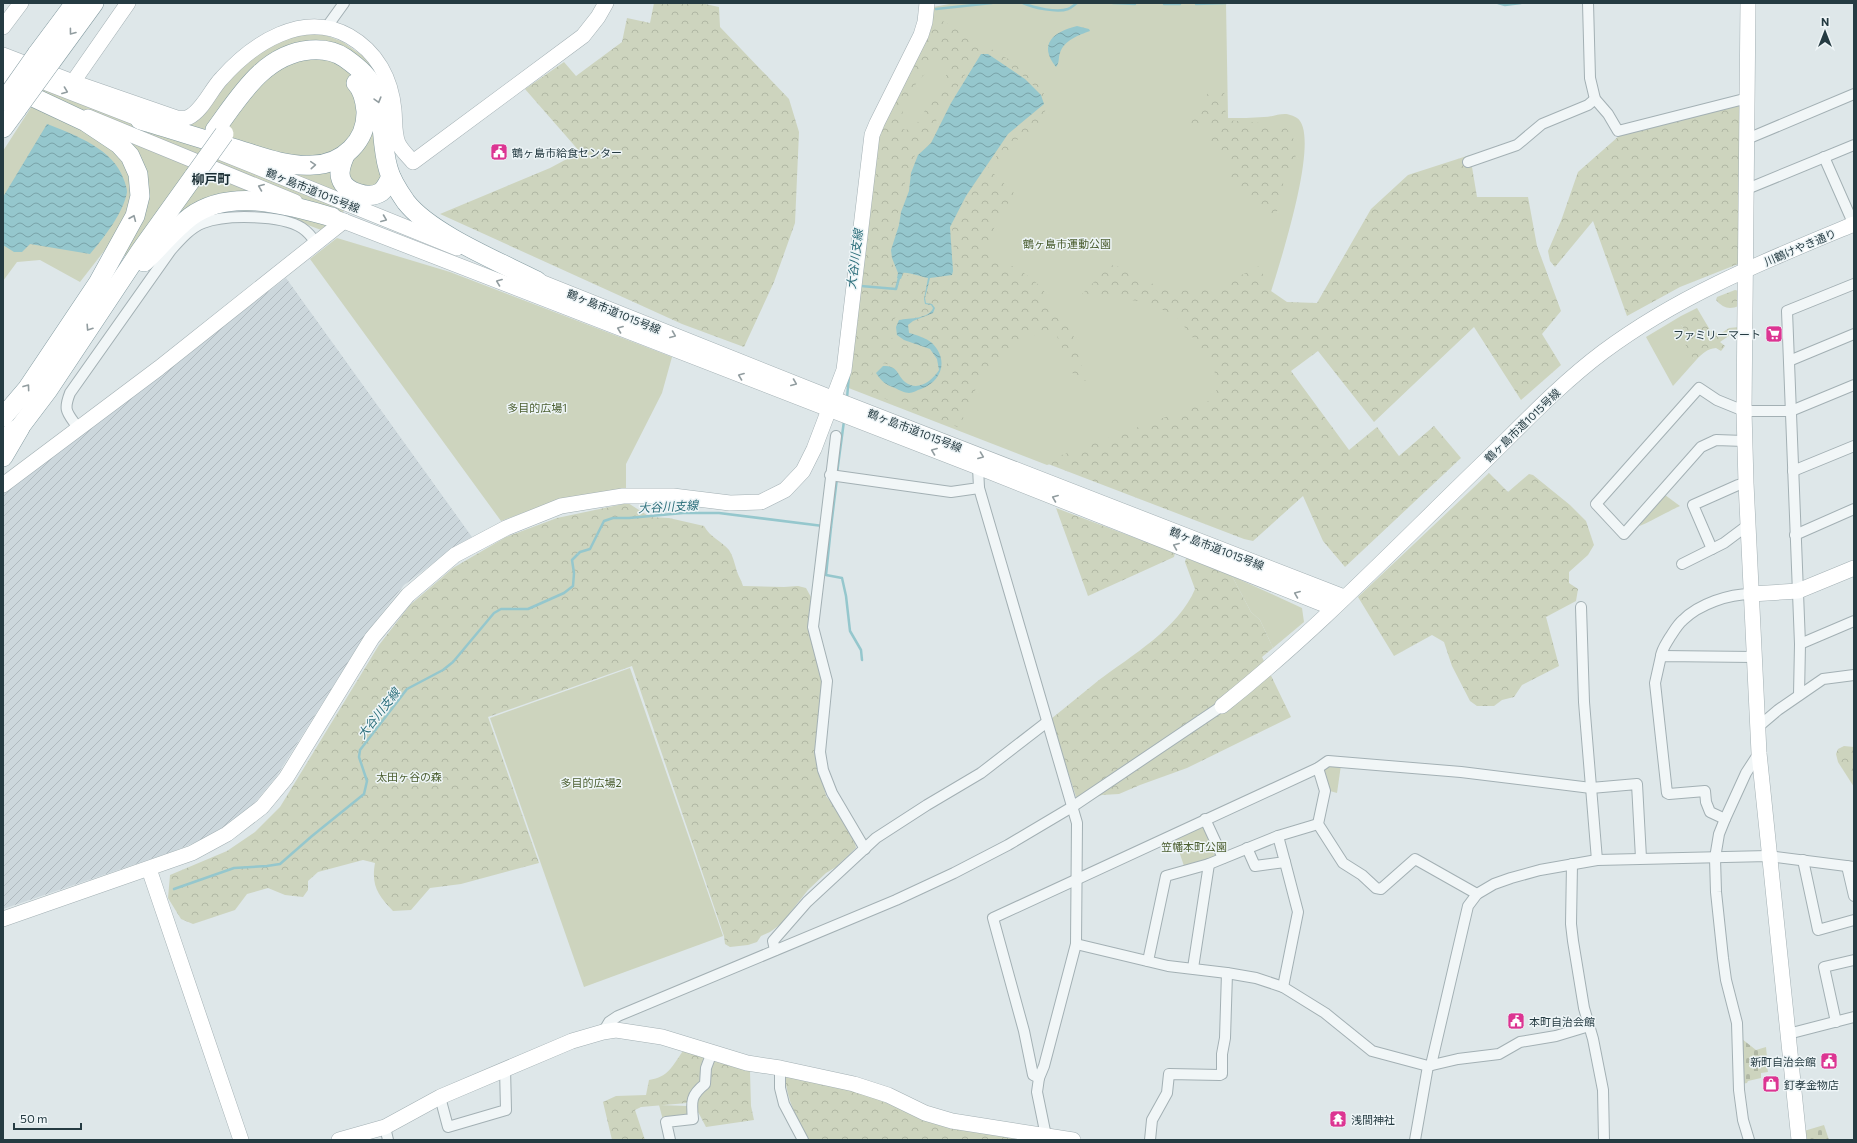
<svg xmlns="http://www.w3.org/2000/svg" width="1857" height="1143" viewBox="0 0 1857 1143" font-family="Commissioner,'Noto Sans JP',sans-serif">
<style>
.industrial{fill:url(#industrial-furrows)}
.green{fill:#cdd4be}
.forest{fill:url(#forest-crowns);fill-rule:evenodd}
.cemetery{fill:url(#cemetery-stones)}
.water{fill:url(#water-waves)}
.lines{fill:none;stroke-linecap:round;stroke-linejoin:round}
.stream{stroke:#95c7cd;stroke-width:2.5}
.street-casing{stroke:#a3b0b4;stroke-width:12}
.secondary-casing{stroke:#a3b0b4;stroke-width:16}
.highway-casing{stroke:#849ba1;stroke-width:20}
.street{stroke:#f1f6f7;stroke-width:10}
.secondary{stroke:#fff;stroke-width:15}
.highway{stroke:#fff;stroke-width:19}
.highway-bridge-casing{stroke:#849ba1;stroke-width:20;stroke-linecap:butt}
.highway-bridge{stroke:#fff;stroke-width:19}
.oneway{stroke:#929da0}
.labels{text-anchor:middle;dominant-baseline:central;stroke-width:3;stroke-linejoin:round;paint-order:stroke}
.poi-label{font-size:11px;fill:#253b42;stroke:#eef5f7;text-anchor:start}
.street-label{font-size:11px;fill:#253b42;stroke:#eef5f7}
.park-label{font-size:11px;fill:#4c5f31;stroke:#eef5f7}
.water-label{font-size:12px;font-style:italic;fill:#2b6e7a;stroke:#eef5f7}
.quarter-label{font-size:13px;font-weight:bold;fill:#182c32;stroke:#eef5f7}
</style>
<defs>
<pattern id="industrial-furrows" width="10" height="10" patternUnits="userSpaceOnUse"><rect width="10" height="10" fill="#ccd7dc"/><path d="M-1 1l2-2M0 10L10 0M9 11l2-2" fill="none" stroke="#afb9be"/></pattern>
<pattern id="forest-crowns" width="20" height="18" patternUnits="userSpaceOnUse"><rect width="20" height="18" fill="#cdd4be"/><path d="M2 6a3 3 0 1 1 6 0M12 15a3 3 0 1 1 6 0" fill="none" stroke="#b0b7a4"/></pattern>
<pattern id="cemetery-stones" width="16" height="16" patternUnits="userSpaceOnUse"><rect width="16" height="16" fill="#cdd4be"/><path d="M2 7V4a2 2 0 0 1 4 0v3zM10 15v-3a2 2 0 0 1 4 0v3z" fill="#b0b7a4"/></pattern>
<pattern id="water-waves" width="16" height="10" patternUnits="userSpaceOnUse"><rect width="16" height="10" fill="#95c7cd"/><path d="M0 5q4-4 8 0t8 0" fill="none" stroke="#79a3a8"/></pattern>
</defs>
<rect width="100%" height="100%" fill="#dee7e9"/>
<polygon class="industrial" points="286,278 472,537 459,544 404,585 367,632 276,777 251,807 216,834 174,851 3,909 3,494"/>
<g class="green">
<path d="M 955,3 L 1226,3 L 1228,118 C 1240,118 1252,118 1264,117 C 1271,117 1278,114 1285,114 C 1288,114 1294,116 1297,118 C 1330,140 1247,362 1234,400 L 1047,465 L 846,387 L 877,127 L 933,7 Z"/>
<polygon points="320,33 343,42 363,56 376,72 395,169 321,230 274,212 236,210 206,214 147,268 108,246 80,282 40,260 17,262 3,281 3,151 48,81 190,126 235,70 257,52 296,34"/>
<polygon points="337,238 450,272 672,357 662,393 626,464 626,489 578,496 536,508 501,521 310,259"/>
<polygon points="1681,316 1681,325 1685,330 1685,343 1694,359 1697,359 1673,386 1646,337"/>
<path d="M 1665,495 L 1680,506 C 1673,509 1642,526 1639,526 Z"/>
<polygon points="1232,576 1302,608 1304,622 1273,648 1260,620 1251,612"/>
<polygon points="630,668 723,936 584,987 490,718"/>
<polygon points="1329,764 1341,765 1337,793 1330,791 1323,770"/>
<polygon points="1203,823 1217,857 1184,866 1174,836"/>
<polygon points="659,1105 687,1106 688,1115 663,1120"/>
</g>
<g class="forest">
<polygon points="654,3 701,3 719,7 720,27 789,99 799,132 795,223 774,282 744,347 682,324 440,214 550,168 580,152 525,89 564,62 576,76 622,42 627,18 650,23"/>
<path d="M 934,16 L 1017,64 L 1040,86 L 1049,104 L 1036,127 L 1018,139 L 992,172 L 1015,194 C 1002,212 990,229 988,252 C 1009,265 1048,281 1051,308 L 1068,316 L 1086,381 L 1076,381 L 1056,334 C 1050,335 1041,333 1035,335 C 996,345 970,392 960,428 L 850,385 L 882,127 ZM 989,53 L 1025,77 L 1039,91 L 1044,107 L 1012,135 L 970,192 L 952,227 L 955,263 L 950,278 C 928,279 915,280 895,270 L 888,254 L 908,171 L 916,153 L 978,54 ZM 939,59 L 949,63 L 946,76 L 916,125 L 906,130 L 899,128 L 905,103 L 917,82 ZM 914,315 L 918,323 L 914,330 L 929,338 L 944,352 L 947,364 L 941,381 L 928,392 L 913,395 L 891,395 L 875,386 L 872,377 L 873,370 L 882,363 L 895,366 L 906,379 L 921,382 L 931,375 C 931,350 913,348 893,340 L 888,327 L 896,317 Z"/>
<polygon points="1212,87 1224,87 1226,120 1284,125 1295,141 1296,168 1277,172 1286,189 1274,219 1229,183 1231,166 1209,148 1209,128 1192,128 1190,121"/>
<polygon points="1743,104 1740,256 1738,264 1680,287 1627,316 1593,221 1555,267 1550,261 1548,251 1561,221 1578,172 1619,136"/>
<polygon points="1470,155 1477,197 1528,197 1537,246 1561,311 1542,334 1561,365 1521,400 1474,327 1374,422 1318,351 1291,371 1349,450 1377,427 1399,456 1434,426 1461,458 1345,567 1323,541 1303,496 1253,541 1244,539 1043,462 1217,398 1214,365 1176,316 1145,302 1102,296 1081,301 1082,294 1111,265 1124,268 1142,281 1180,291 1222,285 1259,266 1271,291 1287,302 1317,303 1371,209 1408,175"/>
<path d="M 1735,290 L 1739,291 L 1739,306 C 1729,310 1723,308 1716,300 L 1717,297 Z"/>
<path d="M 1697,308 L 1710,330 L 1714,332 L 1720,334 L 1729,328 L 1739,327 L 1739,329 L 1720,342 L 1725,346 L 1721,351 L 1716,348 C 1707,349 1703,353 1697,359 L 1694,359 L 1688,352 L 1685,343 L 1685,330 L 1681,325 L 1681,316 Z"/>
<polygon points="1489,473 1508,492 1529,474 1533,475 1570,505 1586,521 1594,545 1588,555 1569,572 1569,583 1578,589 1576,601 1546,617 1559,666 1522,685 1514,697 1502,700 1494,706 1477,706 1470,701 1452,666 1444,642 1432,635 1394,656 1358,597"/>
<path d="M 628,503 L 650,517 L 669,518 L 704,526 C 710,537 721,541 729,550 C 733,556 734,562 736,568 C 737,574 741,579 743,586 L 784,587 L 798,586 L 806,588 L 811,597 L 810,618 L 824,678 L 819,765 L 826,796 L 834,806 L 854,839 L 856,848 L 836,867 L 826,873 L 808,890 L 781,924 L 770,932 L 761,936 L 757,942 L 748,945 L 730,947 L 725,944 L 724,936 L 632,666 L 488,717 L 539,863 L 461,884 L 430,888 L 411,910 L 393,911 C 378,895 371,886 375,863 L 363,860 L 318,872 L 308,881 L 308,890 L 303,897 L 285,895 L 268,888 L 247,894 L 235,910 L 193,924 L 181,919 L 168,898 L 170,875 L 227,851 L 255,832 L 280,807 L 379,645 L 410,605 L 453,568 L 506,537 L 557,518 Z"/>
<polygon points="1056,508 1175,553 1174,557 1088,596"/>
<path d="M 1186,558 L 1232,576 L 1251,612 L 1260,620 L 1273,648 L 1262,657 L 1291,717 L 1187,768 L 1140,785 L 1119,794 L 1102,795 L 1078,803 L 1051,719 C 1067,706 1083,693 1099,680 C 1131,656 1179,628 1195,589 L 1185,562 Z"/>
<polygon points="1844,746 1854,747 1854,787 1838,762 1836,754 1838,749"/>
<path d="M 683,1051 L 706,1057 L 703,1079 L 699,1085 L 693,1088 L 687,1103 L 641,1107 L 635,1110 L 645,1140 L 612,1140 L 603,1102 L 616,1096 L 646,1095 L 649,1080 C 669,1077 672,1066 683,1051 Z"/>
<polygon points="714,1059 750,1071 751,1106 754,1120 706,1127 696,1108 697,1097 708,1076"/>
<path d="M 785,1076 L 850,1090 L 875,1098 L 903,1110 L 1028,1140 L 809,1140 C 797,1119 787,1101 785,1076 Z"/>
</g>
<g class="cemetery">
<polygon points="1742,1039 1756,1050 1766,1047 1767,1057 1759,1059 1760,1067 1767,1066 1768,1072 1761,1073 1761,1078 1748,1081 1747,1083 1742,1084"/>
<polygon points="1824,1125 1829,1140 1805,1140 1804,1131"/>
</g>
<g class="water">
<path d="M 1077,26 L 1089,29 L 1090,31 C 1079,35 1064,40 1060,53 C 1058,58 1060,62 1056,67 C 1038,44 1053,32 1077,26 Z"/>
<path d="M 981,54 L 988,54 L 1025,79 L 1041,95 L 1044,104 L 1008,134 L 966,196 L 950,227 L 953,271 L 952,275 L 930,278 L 925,298 L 926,303 L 932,304 L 935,308 L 933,313 L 913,321 L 908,325 L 909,333 C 917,335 926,338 932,343 C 949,360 942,381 921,389 C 917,390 913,393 909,393 C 905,393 899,390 895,388 C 886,385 881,381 876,373 L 883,366 C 899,366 896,374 905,382 C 918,392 932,381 939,370 L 937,359 L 930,349 L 904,340 L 897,335 L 896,327 L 899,320 C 910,318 929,319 933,308 L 931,305 L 925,304 L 924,299 L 928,278 C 921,277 909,272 903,273 L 901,279 L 897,278 L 898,273 L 892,258 L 891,250 L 899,225 L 901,212 L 909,191 L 911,173 L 918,155 L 931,143 L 951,103 Z"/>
<path d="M 47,124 C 75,135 114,149 124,180 C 125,183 127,188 127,192 C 124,212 103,239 90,254 L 30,244 L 22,252 L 14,252 L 3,245 L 3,197 Z"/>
</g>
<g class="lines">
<g class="stream">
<path d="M 1023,3 C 1034,8 1057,13 1068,9 C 1071,8 1074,5 1077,3"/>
<polyline points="1113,3 1135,4"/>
<polyline points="1498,3 1505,5 1521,3"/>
<polyline points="1164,4 1180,4"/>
<polyline points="1196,4 1226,3"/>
<polyline points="936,9 992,3"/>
<polyline points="861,286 896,289 899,278"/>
<polyline points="847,398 849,375"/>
<polyline points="837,473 844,421"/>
<polyline points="828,527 831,527 837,478"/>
<polyline points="831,527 826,575 842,578 846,596 850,631 861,650 862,660"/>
<polyline points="174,889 234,868 267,866 280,864 312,836 364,794 367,781 359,757 360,750 407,689 443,670 453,662 494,613 501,609 528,609 564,593 573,586 574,573 572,560 580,552 590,549 604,521 613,518 629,518 683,513 719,513 823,526"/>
</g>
<g class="street-casing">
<g id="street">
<polyline points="1588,3 1590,78 1595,99 1608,114 1618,131 1748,98"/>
<polyline points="326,28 344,3"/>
<polyline points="1747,139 1854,94"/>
<polyline points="1824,157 1854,225"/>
<polyline points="1468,162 1517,145 1542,124 1588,105 1595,99"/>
<polyline points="1747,189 1854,145"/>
<polyline points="1789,361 1854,334"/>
<path d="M 78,428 C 67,412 63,411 70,393 L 171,250 C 180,240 190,228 203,223 C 226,214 282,215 302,228 C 308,232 312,237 316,243"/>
<polyline points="836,436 813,627 827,681 820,752 823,770 832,793 865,849"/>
<polyline points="1744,441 1716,440 1701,447 1624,534 1596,504 1699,388 1717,400 1744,411 1791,411 1854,385"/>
<polyline points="1793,471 1854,446"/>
<polyline points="830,475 951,492 979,488 978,467"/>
<polyline points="979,488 1077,823 1076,944 1044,1066 1039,1078"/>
<polyline points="1795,535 1854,509"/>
<polyline points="1712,549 1693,505 1738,485 1746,483"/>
<polyline points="1682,564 1724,543 1748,525"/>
<polyline points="1581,607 1584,702 1597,860"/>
<polyline points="1800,644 1854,621"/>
<path d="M 1661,656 C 1662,649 1666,644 1670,637 C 1674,631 1678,624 1683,620 C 1699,604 1729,594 1751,594"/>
<polyline points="1799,695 1800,644 1787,311 1854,284"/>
<polyline points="1758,727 1778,710 1823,679 1854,675"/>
<polyline points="1318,768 1325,791 1318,824 1343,863 1362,875 1376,888 1381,889 1415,859 1477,894"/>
<polyline points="1205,819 1223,858"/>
<polyline points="1725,819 1710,812 1706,802 1705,791 1669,794 1667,793 1655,683 1661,656 1754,657"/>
<polyline points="1247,848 1255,866 1285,862 1278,836"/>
<polyline points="1803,860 1818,930 1854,920"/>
<polyline points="1572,864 1571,924 1573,941 1584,1008 1593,1039 1603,1090 1604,1140"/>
<polyline points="1847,866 1854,896"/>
<polyline points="1076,944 1168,966 1227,973 1256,978 1283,987 1325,1013 1372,1051 1428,1066 1458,1059 1499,1054 1520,1042 1556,1036 1589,1026"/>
<polyline points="775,950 773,941 807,902 876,838 927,805 981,773 1047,722"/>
<polyline points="1148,961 1166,876 1209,864 1278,836 1318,824"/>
<polyline points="1193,968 1209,864"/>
<polyline points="1283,987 1298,912 1285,862"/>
<polyline points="1836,1022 1824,967 1854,960"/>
<polyline points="603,1032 609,1022 618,1016 896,900 954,873 1008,845 1072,807 1222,706"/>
<polyline points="1788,1034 1854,1017"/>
<polyline points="1431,1065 1468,906 1477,894 1494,884 1511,878 1540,870 1597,860 1768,856 1854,867"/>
<polyline points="780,1068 780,1088 784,1104 803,1140"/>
<polyline points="440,1097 448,1127 506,1110 505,1068"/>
<polyline points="385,1127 388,1140"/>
<polyline points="1046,1136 1037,1092 1039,1078 1033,1075 1024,1031 993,918 1318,768 1328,761 1461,772 1591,788 1637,784 1641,858"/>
<path d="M 670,1140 L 666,1122 L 693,1119 C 691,1101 691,1095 705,1084 L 706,1068 L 712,1052"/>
<polyline points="1150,1140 1152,1120 1167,1093 1169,1074 1220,1075 1222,1074 1222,1054 1225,1038 1227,973"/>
<polyline points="1415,1140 1428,1066"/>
<polyline points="1749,1140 1743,1120 1739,1090 1737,1023 1726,980 1723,958 1716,892 1715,858 1719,834 1725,819 1746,773 1759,753"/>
</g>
</g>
<g class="secondary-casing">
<g id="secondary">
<polyline points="1748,3 1744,411 1746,483 1759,753 1799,1140"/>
<polyline points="3,27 21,3"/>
<path d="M 3,55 L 73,82 L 177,118 C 181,118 186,119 189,117 C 203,110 211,89 222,78 C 252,44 303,10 349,36 C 377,52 391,79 394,110 C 395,121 394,134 398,143 C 401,150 409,157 413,162 L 583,36 L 598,17 L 606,3"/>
<polyline points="3,66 150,123"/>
<polyline points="73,82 128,3"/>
<polyline points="88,117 295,202"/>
<polyline points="222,153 457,248"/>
<polyline points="323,213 978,467 1333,608"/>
<polyline points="528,277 834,399 1344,597"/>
<polyline points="3,485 159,368 344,221"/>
<polyline points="1751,594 1798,591 1854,568"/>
<path d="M 1222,706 C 1315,632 1397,546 1482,464 C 1521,426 1559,385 1603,352 C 1679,295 1767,260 1854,224"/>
<polyline points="149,869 241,1140"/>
<polyline points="3,919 192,853 227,834 262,807 286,778 372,638 408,595 455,555 506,528 561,506 623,496 673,496 730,503 761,502 785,490 803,471 814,449 844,370 872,135 877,123 921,35 925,22 927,3"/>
<polyline points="339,1140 385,1127 440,1097 572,1041 603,1032 616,1030 662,1037 747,1063 780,1068 854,1084 888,1095 925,1113 952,1121 1073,1140"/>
</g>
</g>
<g class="highway-casing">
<g id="highway">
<polyline points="37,54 75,3"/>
<polyline points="51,62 94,3"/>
<polyline points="3,83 86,122 119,144 130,156 138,174 140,196 135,216 98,283 27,389 3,417"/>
<path d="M 140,120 C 171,129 202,139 233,148 C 259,156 286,167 313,165 C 343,164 367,141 366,111 C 365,101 363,90 356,83"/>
<polyline points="3,128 17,109"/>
<path d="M 215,130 C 240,96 264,54 310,50 C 323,49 335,51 345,58 C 359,68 370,77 376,93 C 384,118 381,143 388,168 C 391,180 399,192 406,202 C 431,234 500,262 537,281"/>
<path d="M 345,155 C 342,162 338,171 341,179 C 345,192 369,200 381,192 C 386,188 388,182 391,177"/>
<path d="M 144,262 C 160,247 173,230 190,217 C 231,187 288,205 332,217"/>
<polyline points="3,439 20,427 48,390 141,250 194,176"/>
<polyline points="3,457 20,428"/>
</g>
</g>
<use href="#street" class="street"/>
<use href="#secondary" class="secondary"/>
<use href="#highway" class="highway"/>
<g class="highway-bridge-casing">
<g id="highway-bridge">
<polyline points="4,101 37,54"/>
<polyline points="17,109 51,62"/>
<polyline points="194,176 224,134"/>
</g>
</g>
<use href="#highway-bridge" class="highway-bridge"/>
</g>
<defs><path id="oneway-chevron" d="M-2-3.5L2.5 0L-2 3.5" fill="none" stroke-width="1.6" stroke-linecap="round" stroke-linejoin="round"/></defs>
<g class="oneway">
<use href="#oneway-chevron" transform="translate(72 32) rotate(127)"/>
<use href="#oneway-chevron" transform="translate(65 91) rotate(21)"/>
<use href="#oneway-chevron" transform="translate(378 100) rotate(74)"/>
<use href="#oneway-chevron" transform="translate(313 165) rotate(-4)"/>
<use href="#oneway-chevron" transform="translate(261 187) rotate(-158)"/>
<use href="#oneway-chevron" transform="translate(133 218) rotate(-67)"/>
<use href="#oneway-chevron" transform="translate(384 219) rotate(22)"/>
<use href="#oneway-chevron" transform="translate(499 282) rotate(-159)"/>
<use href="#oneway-chevron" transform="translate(89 328) rotate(123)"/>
<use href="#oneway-chevron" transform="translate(620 329) rotate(-159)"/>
<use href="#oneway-chevron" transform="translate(673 335) rotate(22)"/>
<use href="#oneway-chevron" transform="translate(741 376) rotate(-159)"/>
<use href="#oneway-chevron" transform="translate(794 383) rotate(22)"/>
<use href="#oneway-chevron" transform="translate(27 387) rotate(-54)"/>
<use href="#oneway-chevron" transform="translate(934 451) rotate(-159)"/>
<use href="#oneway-chevron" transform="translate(981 456) rotate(21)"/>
<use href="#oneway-chevron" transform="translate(1055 498) rotate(-158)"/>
<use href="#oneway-chevron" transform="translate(1176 546) rotate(-158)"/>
<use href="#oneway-chevron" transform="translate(1297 594) rotate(-158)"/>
</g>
<defs>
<g id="civic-square" transform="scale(0.9)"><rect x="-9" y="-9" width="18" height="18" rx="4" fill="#dc3592" stroke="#eef5f7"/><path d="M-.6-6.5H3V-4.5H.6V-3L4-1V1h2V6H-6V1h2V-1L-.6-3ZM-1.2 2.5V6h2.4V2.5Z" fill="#fff"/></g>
<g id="supermarket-square" transform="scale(0.9)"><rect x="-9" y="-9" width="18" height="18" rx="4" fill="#dc3592" stroke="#eef5f7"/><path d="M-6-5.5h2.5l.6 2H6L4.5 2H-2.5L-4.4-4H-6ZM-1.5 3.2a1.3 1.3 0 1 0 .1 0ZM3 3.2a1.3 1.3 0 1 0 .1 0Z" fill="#fff"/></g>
<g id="shop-square" transform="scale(0.9)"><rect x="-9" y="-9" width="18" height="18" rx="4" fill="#dc3592" stroke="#eef5f7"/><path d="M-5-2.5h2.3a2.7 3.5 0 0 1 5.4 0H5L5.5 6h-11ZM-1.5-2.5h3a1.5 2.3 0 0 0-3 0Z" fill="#fff"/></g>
<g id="temple-square" transform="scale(0.9)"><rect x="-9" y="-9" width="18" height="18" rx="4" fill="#dc3592" stroke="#eef5f7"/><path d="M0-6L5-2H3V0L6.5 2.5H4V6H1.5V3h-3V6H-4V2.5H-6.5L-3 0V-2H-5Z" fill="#fff"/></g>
</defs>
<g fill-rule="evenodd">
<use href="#civic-square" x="499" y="152"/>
<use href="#supermarket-square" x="1774" y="334"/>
<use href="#civic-square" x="1516" y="1021"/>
<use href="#civic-square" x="1829" y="1061"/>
<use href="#shop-square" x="1771" y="1084"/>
<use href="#temple-square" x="1338" y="1119"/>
</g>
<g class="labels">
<g class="poi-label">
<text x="512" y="152">鶴ヶ島市給食センター</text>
<text x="1761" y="334" text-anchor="end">ファミリーマート</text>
<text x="1529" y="1021">本町自治会館</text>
<text x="1816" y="1061" text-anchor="end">新町自治会館</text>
<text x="1784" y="1084">釘孝金物店</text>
<text x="1351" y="1119">浅間神社</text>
</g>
<g class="street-label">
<text transform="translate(313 190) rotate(22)">鶴ヶ島市道1015号線</text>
<text transform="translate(1800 247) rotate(-23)">川鶴けやき通り</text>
<text transform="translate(614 311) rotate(22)">鶴ヶ島市道1015号線</text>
<text transform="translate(1522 425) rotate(-44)">鶴ヶ島市道1015号線</text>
<text transform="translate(915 430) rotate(21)">鶴ヶ島市道1015号線</text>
<text transform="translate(1217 548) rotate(21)">鶴ヶ島市道1015号線</text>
</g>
<g class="park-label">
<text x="1067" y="243">鶴ヶ島市運動公園</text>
<text x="537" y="407">多目的広場1</text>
<text x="409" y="776">太田ヶ谷の森</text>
<text x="591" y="782">多目的広場2</text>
<text x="1194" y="846">笠幡本町公園</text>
</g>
<g class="water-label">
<text transform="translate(854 259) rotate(-83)">大谷川支線</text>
<text transform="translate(668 506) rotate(-3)">大谷川支線</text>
<text transform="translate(378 713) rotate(-52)">大谷川支線</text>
</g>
<g class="quarter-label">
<text x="211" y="179">柳戸町</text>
</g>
</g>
<rect width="1857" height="1143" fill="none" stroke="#253b42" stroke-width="8"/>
<g transform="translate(1825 32)" stroke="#eef5f7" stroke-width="3" paint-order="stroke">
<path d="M0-3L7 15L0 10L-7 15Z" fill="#253b42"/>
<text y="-6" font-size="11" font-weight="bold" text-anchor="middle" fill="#253b42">N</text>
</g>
<path d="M14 1123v6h67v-6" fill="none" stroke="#253b42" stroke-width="2"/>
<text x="20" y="1123" font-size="12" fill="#253b42" stroke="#eef5f7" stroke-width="3" paint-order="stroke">50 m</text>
</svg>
